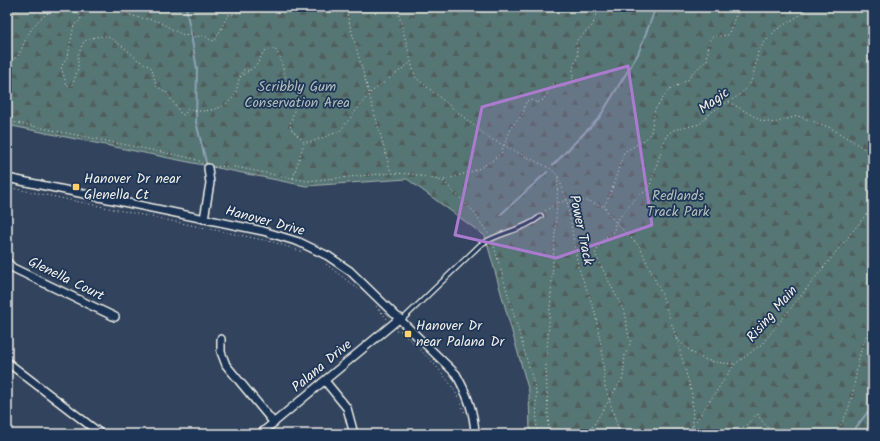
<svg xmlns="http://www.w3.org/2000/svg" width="880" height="441" viewBox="0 0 880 441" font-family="Kalam,sans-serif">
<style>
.forest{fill:url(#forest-firs);stroke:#a5b3ae}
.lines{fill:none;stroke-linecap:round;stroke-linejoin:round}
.stream{stroke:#8ca2b2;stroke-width:2}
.lane-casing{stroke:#f4f1e8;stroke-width:6}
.street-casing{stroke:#f4f1e8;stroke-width:10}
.path{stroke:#f4f1e8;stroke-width:1;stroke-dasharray:1 3;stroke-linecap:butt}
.lane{stroke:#1d3557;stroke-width:3.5}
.street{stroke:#1d3557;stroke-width:7}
.marked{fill:#ab7bcf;fill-opacity:0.2;stroke:#ab7bcf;stroke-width:3;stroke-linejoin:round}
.poi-dot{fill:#ffd166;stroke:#1d3557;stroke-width:1.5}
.labels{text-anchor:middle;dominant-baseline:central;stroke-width:3.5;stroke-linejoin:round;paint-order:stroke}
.park-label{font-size:14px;fill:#b5bfba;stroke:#1d3557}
.street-label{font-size:14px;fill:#f4f1e8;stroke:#1d3557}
.poi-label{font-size:14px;fill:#f4f1e8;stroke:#1d3557;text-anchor:start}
</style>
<defs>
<pattern id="forest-firs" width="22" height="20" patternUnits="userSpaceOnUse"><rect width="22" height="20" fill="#567574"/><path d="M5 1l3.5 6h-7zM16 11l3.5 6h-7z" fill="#505e5d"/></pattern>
</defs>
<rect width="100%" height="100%" fill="#31435d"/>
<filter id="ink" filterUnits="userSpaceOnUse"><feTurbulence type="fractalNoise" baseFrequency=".025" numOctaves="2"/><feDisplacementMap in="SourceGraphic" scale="8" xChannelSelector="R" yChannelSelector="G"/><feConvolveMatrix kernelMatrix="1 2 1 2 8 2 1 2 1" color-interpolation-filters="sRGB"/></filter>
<g filter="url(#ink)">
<polygon class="forest" points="7,7 873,7 873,434 530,434 529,392 485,236 407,179 306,186 7,125"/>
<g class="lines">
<g class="stream">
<polyline points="186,7 197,69 196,122 207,166"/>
<polyline points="553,165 599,118 638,54 656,7"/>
<polyline points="500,215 547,172"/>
<polyline points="851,434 873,405"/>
</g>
<g class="lane-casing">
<path id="lane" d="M 402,320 L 480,245 C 499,232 523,231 541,216"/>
</g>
<g class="street-casing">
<g id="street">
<path d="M 7,178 L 263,231 L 299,242 L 328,256 L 350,271 L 456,374 C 467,394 474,411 475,434"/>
<polyline points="204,219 210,183 208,168"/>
<polyline points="7,262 13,268 115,317"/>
<polyline points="221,339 221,352 226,365 274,423"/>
<polyline points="7,362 101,434"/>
<polyline points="325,381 347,408 354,434"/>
<polyline points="260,434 400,318"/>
</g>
</g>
<g class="path">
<path d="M 65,7 L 80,15 L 81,20 L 74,25 L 68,56 L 61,67 L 67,86 L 73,84 L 78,68 L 78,55 L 84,41 L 95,37 L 106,36 L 124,47 L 138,60 L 152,68 L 156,86 L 166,92 L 181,114 L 184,115 L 188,109 C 202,114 225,110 234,96 C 238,90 237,83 240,77 L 256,66 L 263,53 L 270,49 L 275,49 L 280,57 L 285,76 L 295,85 L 298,98 L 290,124 L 291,129 L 304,142 L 311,142 L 340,131 L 370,93 L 410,63"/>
<path d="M 112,7 C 121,9 122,10 129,14 C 137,19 149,18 159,22 C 179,32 180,38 205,36 L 210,40 L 215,41 L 228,15 L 243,12 L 251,7"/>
<polyline points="170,7 174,10 183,7"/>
<polyline points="345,7 391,173"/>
<polyline points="397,7 415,77 489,138 551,169 558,176 567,201 578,266 595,312 602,351 605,386 620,434"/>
<polyline points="7,27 8,20 20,7"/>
<path d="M 7,53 L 8,58 C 12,59 14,59 17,57 C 20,54 22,47 24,43 C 32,25 44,11 64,7"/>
<polyline points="240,77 243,70 249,70"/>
<polyline points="729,102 762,121 774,123 798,116 831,128 873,154"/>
<polyline points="7,121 191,158 202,162 202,164"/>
<polyline points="214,167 230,166 306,181 391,173 412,174 443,181 472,210 489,235"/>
<polyline points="293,178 304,143"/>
<polyline points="444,180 476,170 492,161 501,153 512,126 523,114 526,101 531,100 537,103 543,100 553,84 561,87 567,86 573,78 573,68 578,55 576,41 592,26 600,7"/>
<polyline points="7,187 273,242 303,252"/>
<polyline points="604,206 610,195 624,152 646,139 651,132 655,109 669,90 688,80 692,73 707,60 709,41 712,37 728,35 739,7"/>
<polyline points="545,211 557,203 567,201 589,201 604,207 615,222 640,247 662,295 676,337 692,394 693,426"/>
<polyline points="616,222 632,202 649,188 666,136 673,130 700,124 710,113 738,96 749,86 753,76 758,52 764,43 776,30 800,15 808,7"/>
<polyline points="493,243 536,391 537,434"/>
<polyline points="326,264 358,289"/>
<polyline points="376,306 387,319"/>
<path d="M 396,330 L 401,331 C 426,356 454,379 465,414"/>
<path d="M 676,338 C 698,359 704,362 735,364"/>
<polyline points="467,429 467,434"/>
<polyline points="549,434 546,368 557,203 558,176"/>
<path d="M 588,434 L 623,378 L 625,355 L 631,342 C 626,332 628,323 625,313 L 595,254 L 603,239 L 614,232 L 615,223"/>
<polyline points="687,434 735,364 762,344 873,206"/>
<path d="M 733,434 L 744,427 L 755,416 L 758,414 C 760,422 769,426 772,434"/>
<path d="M 833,434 C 862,405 849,357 873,325"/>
</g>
<use href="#lane" class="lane"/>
<use href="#street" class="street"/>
</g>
</g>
<path class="marked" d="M 628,66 L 652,225 L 556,258 L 455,235 L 482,107 Z"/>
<g class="poi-dot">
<rect x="72" y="183" width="8" height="8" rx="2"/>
<rect x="404" y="330" width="8" height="8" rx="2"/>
</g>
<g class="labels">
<g class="park-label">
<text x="297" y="87">Scribbly Gum<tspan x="297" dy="16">Conservation Area</tspan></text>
<text x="678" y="196">Redlands<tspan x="678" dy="16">Track Park</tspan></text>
</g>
<g class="street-label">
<text transform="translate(714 101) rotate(-36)">Magic</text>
<text transform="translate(265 221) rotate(15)">Hanover Drive</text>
<text transform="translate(581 230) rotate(78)">Power Track</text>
<text transform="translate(66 279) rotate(26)">Glenella Court</text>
<text transform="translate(772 314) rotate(-49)">Rising Main</text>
<text transform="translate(322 366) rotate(-40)">Palana Drive</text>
</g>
<g class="poi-label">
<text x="84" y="179">Hanover Dr near<tspan x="84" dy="16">Glenella Ct</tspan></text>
<text x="416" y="326">Hanover Dr<tspan x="416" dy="16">near Palana Dr</tspan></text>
</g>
</g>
<rect width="880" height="441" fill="none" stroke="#1d3557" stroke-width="24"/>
<rect x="12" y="12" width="856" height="417" fill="none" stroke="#f4f1e8" stroke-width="1.5" filter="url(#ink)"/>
</svg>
